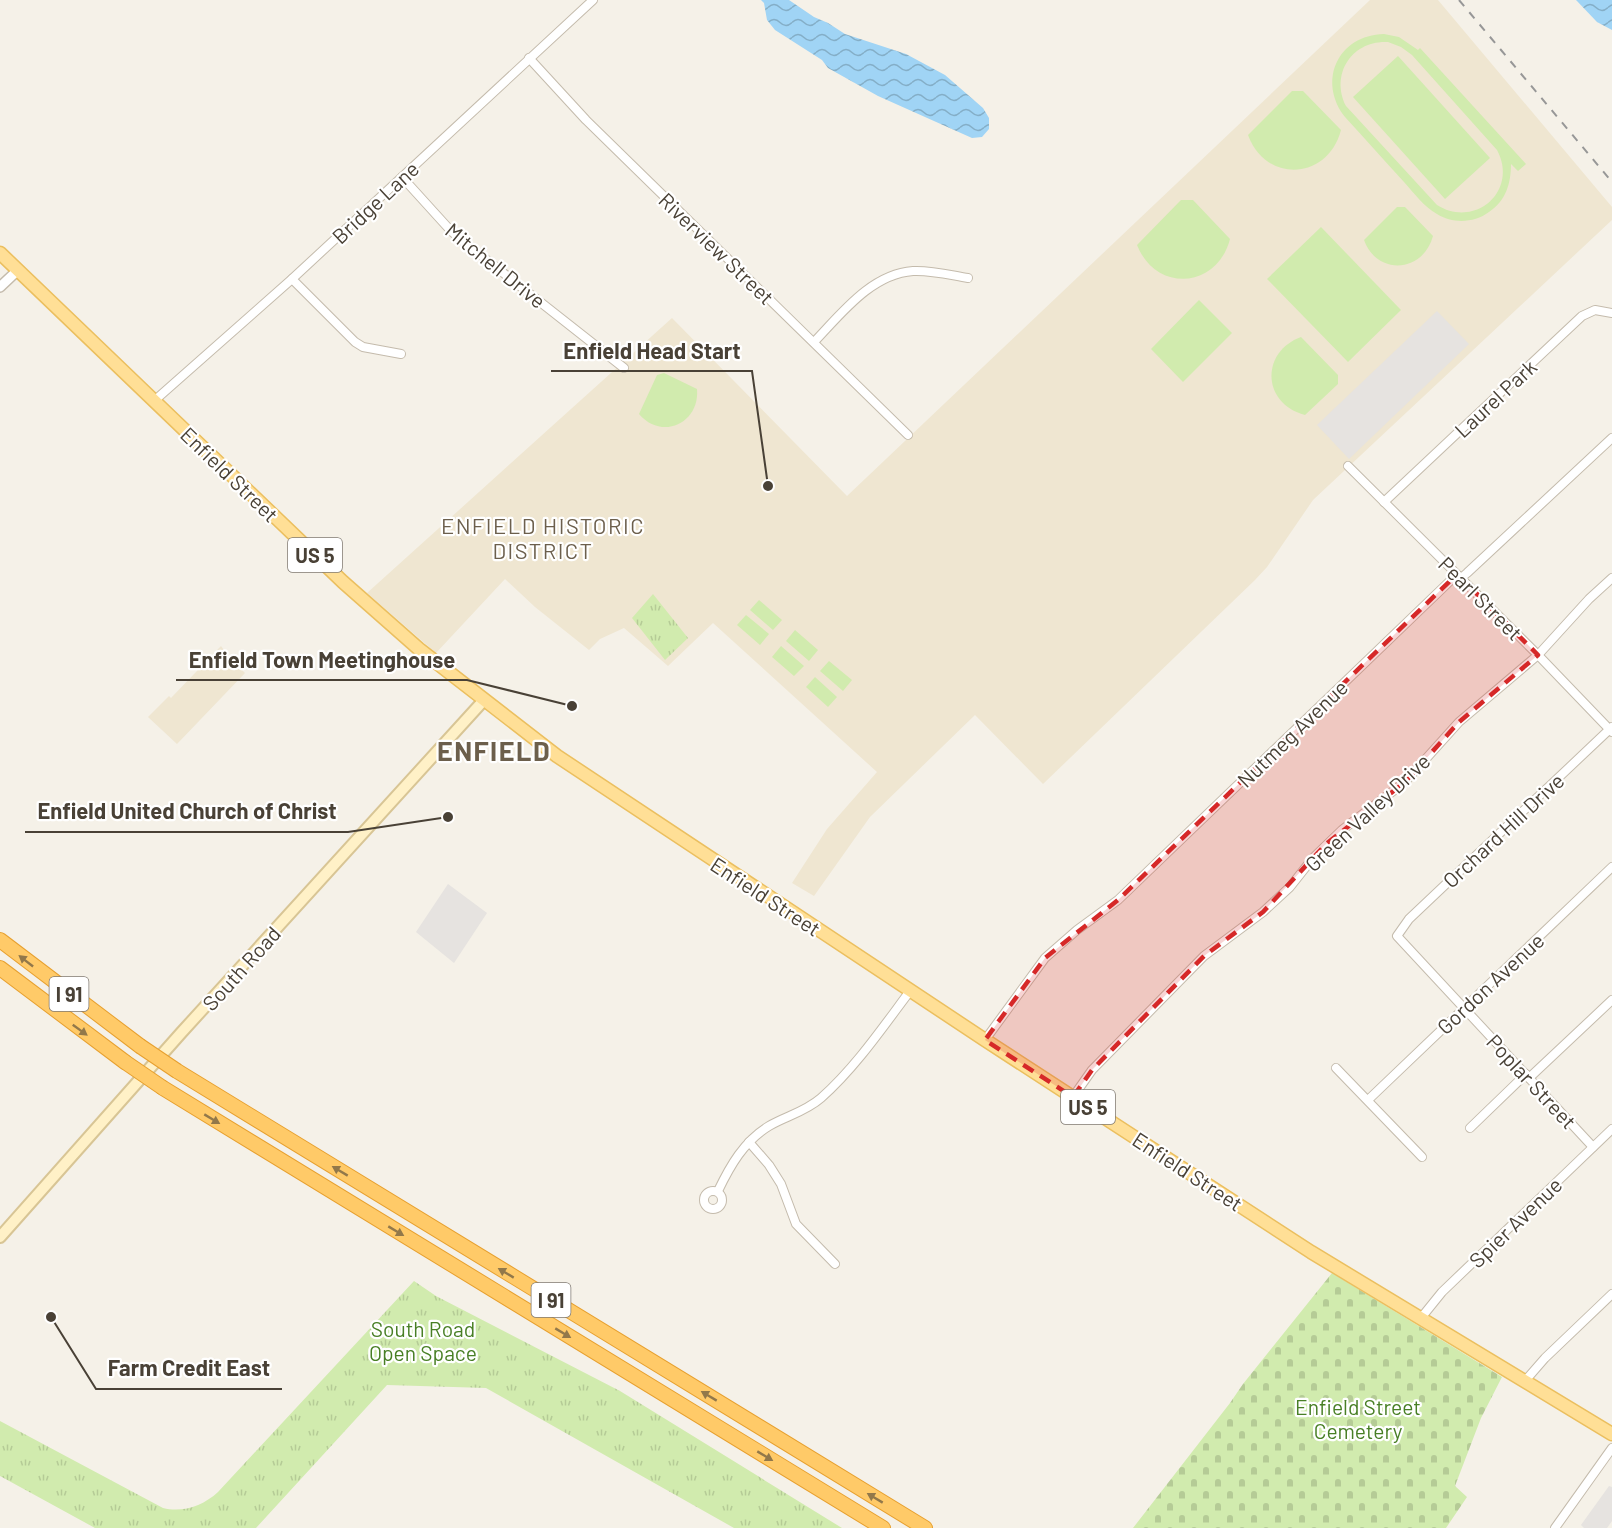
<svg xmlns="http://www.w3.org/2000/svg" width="1612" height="1528" viewBox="0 0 1612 1528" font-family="Barlow,sans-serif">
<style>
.education{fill:#efe6d1}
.cemetery{fill:url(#cemetery-stones)}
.park{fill:url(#park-tufts)}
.pitch{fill:#d1ebae;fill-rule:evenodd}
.parking{fill:#e6e3e0}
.water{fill:url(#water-waves)}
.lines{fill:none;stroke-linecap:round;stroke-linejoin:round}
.minor-casing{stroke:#c4bbac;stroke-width:10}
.tertiary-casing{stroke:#c4bbac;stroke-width:12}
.secondary-casing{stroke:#d8c595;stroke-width:14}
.primary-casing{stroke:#ebbf5f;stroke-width:15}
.motorway-casing{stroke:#e7a02f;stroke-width:16}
.minor{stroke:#fff;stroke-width:8}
.tertiary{stroke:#fff;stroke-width:9}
.secondary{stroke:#fff1c7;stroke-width:10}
.primary{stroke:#ffdf96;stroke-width:12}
.motorway{stroke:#ffca68;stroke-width:14}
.rail{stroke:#979797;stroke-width:2;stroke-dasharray:8 8;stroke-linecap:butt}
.motorway-bridge-casing{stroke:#e7a02f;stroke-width:16;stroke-linecap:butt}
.motorway-bridge{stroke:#ffca68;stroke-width:14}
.oneway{fill:#92784a}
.marked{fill:#d62828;fill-opacity:0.2;stroke:#d62828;stroke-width:4.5;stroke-dasharray:12 8;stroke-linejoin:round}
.labels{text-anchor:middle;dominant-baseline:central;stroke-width:4.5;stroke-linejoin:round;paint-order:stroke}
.shield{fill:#fff;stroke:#807a72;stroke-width:1.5}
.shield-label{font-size:20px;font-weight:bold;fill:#494136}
.street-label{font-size:21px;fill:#494136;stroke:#fff}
.park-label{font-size:21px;fill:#487f25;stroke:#fff}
.neighbourhood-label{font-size:22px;letter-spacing:1.5px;fill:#6c5f4c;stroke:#fff}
.district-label{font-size:27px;font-weight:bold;letter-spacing:1.5px;fill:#6c5f4c;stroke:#fff}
.leader{fill:none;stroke:#494136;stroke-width:2}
.callout-dot{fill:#494136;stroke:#fff;stroke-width:2}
.callout-label{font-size:22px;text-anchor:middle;font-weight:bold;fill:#494136;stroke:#fff;stroke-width:4.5;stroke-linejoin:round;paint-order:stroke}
</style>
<defs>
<pattern id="cemetery-stones" width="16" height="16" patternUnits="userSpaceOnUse" patternTransform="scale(1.5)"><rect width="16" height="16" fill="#d1ebae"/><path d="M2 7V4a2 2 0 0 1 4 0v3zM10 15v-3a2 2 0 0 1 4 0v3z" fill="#b5cb96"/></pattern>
<pattern id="park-tufts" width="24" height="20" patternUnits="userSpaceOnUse" patternTransform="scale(1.5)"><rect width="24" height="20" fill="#d1ebae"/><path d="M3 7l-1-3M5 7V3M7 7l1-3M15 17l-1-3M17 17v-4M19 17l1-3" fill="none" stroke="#b5cb96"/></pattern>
<pattern id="water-waves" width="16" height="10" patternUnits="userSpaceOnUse" patternTransform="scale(1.5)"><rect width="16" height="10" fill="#a0d4f5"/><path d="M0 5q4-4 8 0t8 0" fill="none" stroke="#84aec7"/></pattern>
</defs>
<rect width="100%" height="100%" fill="#f5f1e8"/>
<g class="education">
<polygon points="1370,0 1438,0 1612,207 1612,220 1313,500 1267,567 1255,580 1043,784 975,715 870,817 814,896 792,883 827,829 877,772 713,623 668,666 624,628 600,639 589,650 535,607 505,579 436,653 367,593 672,318 847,496"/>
<polygon points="221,646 228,656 245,673 177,744 148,717 169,696 171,698"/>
</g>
<polygon class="cemetery" points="1332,1273 1502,1377 1481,1418 1455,1486 1467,1497 1446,1528 1133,1528 1230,1403 1243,1384"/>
<g class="park">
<polygon points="653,594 688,638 665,660 632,618"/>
<path d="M 414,1281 L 436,1296 L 620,1391 L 842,1528 L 734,1528 L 486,1388 L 387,1385 L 256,1528 L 95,1528 L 0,1476 L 0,1421 L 163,1508 C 182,1513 203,1506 218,1492 Z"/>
</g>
<g class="pitch">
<path d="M 1384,34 L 1399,37 L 1418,50 L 1420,48 L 1526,164 L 1518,171 L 1511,164 C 1511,183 1506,201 1489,212 C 1474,223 1453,224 1437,214 C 1424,207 1414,193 1404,182 C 1384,160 1365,139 1345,117 C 1317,81 1338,35 1384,34 ZM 1388,42 L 1401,47 L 1412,55 L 1497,150 C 1519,191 1475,229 1437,205 L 1346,106 C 1330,74 1352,40 1388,42 Z"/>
<polygon points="1398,56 1490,158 1445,199 1353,97"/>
<path d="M 1292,91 L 1303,91 L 1341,130 C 1328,180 1266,184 1248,135 Z"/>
<path d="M 1181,200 L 1193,200 L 1230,239 C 1217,289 1156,293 1137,245 Z"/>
<path d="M 1397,207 L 1405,207 L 1433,236 C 1423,273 1377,276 1364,240 Z"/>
<polygon points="1321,227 1401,310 1348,362 1267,279"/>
<polygon points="1199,300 1232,333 1183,382 1151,349"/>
<path d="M 1301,337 L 1338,375 L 1338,384 L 1305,415 C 1262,404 1260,352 1301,337 Z"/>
<path d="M 664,373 L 697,389 C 700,423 662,441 639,414 L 657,375 Z"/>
<polygon points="759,600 782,620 773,630 750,610"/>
<polygon points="746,615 769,634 760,645 737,625"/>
<polygon points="795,630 818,650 809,661 786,641"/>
<polygon points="781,646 804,666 794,676 772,657"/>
<polygon points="829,661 852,680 843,691 820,671"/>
<polygon points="815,677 837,697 828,707 806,687"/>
</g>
<g class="parking">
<polygon points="1437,311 1469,344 1349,459 1317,425"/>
<polygon points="448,884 487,913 454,963 416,932"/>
<polygon points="1609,1486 1612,1487 1612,1521 1607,1528 1584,1528 1581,1525"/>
</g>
<g class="water">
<polygon points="761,0 789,0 814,17 828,23 845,34 906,54 945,75 983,108 989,118 989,129 982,137 972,138 878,96 828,68 822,60 775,30 767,20 764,3"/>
<polygon points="1576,0 1612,0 1612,30 1597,22"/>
</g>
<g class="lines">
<g class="minor-casing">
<g id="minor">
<polyline points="529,58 586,120 908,435"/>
<polyline points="402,177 451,231 464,242 624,368"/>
<polyline points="292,279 355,342 363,347 401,354"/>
<path d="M 814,342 C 841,314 871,274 913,271 C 931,270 950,275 968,278"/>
<polyline points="154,401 292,279 593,0"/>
<polyline points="1348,466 1538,655 1612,732"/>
<polyline points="1384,502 1582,316 1595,310 1612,313"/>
<polyline points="985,1040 1045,958 1077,930 1118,900 1450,581 1461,578 1467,573 1612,438"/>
<polyline points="1336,1068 1422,1157"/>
<polyline points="1529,1078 1612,1000"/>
<polyline points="1073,1097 1092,1070 1204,956 1263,912 1290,887 1313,858 1342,830 1405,782 1459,722 1538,655 1589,599 1612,578"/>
<polyline points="1368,1100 1612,867"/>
<polyline points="1470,1128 1526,1074"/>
<polyline points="749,1142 769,1165 781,1184 796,1224 835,1264"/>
<polyline points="1593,1147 1397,936 1409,919 1612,727"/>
<circle cx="713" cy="1200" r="9"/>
<path d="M 718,1191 C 730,1166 744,1141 769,1126 C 786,1116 805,1112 821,1098 C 855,1068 883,1027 910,991"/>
<polyline points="1421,1318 1442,1292 1612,1129"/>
<polyline points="1525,1381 1545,1358 1612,1294"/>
<polyline points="1555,1528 1612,1448"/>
</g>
</g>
<g class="tertiary-casing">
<polyline id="tertiary" points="0,287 18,270"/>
</g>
<g class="secondary-casing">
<polyline id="secondary" points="0,1237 181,1033 484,700"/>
</g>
<g class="primary-casing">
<polyline id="primary" points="0,253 343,582 419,649 557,756 985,1040 1311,1252 1612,1434"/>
</g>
<g class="motorway-casing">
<g id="motorway">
<polyline points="0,940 140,1046"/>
<polyline points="0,968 125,1062"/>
<polyline points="177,1071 925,1528"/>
<polyline points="163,1088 883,1528"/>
</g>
</g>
<use href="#minor" class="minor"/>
<use href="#tertiary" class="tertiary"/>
<use href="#secondary" class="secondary"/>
<use href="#primary" class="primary"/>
<use href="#motorway" class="motorway"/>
<polyline class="rail" points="1459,0 1612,182"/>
<g class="motorway-bridge-casing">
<g id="motorway-bridge">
<polyline points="140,1046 177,1071"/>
<polyline points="125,1062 163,1088"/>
</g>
</g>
<use href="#motorway-bridge" class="motorway-bridge"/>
</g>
<defs><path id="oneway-solid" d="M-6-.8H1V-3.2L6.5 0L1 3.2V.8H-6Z" transform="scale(1.5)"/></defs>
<g class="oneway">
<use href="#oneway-solid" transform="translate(26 961) rotate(-142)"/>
<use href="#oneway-solid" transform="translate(80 1030) rotate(36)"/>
<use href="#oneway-solid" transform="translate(212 1119) rotate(31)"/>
<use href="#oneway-solid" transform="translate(340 1171) rotate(-149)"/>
<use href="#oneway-solid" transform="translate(396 1231) rotate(31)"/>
<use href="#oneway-solid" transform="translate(506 1273) rotate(-149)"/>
<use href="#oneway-solid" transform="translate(563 1333) rotate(31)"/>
<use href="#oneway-solid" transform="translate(709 1396) rotate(-149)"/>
<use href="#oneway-solid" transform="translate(765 1456) rotate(31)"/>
<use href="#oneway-solid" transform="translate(875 1498) rotate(-149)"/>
</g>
<path class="marked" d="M 1461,578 L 1538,655 L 1459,722 L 1405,782 L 1326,844 L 1263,912 L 1204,956 L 1092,1070 L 1073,1097 L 985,1040 L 1045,958 L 1118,900 L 1450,581 Z"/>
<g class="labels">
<g class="shield">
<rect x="288" y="538" width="54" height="34" rx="4.5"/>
<rect x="49.5" y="977" width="39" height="34" rx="4.5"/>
<rect x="1061" y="1090" width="54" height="34" rx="4.5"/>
<rect x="531.5" y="1283" width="39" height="34" rx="4.5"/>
</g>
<g class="shield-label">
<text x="315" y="555">US 5</text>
<text x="69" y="994">I 91</text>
<text x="1088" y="1107">US 5</text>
<text x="551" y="1300">I 91</text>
</g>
<g class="street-label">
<text transform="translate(375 202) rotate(-43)">Bridge Lane</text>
<text transform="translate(717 248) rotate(44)">Riverview Street</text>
<text transform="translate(496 265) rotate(39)">Mitchell Drive</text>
<text transform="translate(1495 398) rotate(-43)">Laurel Park</text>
<text transform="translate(230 474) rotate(44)">Enfield Street</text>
<text transform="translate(1481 598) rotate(45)">Pearl Street</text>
<text transform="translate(1292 733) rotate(-44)">Nutmeg Avenue</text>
<text transform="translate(1367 812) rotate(-43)">Green Valley Drive</text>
<text transform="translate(1503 830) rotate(-43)">Orchard Hill Drive</text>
<text transform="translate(766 896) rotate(33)">Enfield Street</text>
<text transform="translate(241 968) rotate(-48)">South Road</text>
<text transform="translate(1490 983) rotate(-43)">Gordon Avenue</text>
<text transform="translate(1532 1081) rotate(47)">Poplar Street</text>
<text transform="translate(1188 1171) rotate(33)">Enfield Street</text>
<text transform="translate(1515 1222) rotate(-44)">Spier Avenue</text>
</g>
<g class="park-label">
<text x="423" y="1328">South Road<tspan x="423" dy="24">Open Space</tspan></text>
<text x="1358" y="1406">Enfield Street<tspan x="1358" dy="24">Cemetery</tspan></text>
</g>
<g class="neighbourhood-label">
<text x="543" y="525">ENFIELD HISTORIC<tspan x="543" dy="25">DISTRICT</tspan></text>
</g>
<g class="district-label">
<text x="494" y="750">ENFIELD</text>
</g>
</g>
<path class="leader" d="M768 486L752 371H551M572 706L467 680H176M448 817L348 832H25M51 1317L96 1389H282"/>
<g class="callout-dot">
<circle cx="768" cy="486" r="6"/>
<circle cx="572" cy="706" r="6"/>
<circle cx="448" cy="817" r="6"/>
<circle cx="51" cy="1317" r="6"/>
</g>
<g class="callout-label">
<text x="652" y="359">Enfield Head Start</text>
<text x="322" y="668">Enfield Town Meetinghouse</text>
<text x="187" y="819">Enfield United Church of Christ</text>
<text x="189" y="1376">Farm Credit East</text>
</g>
</svg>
